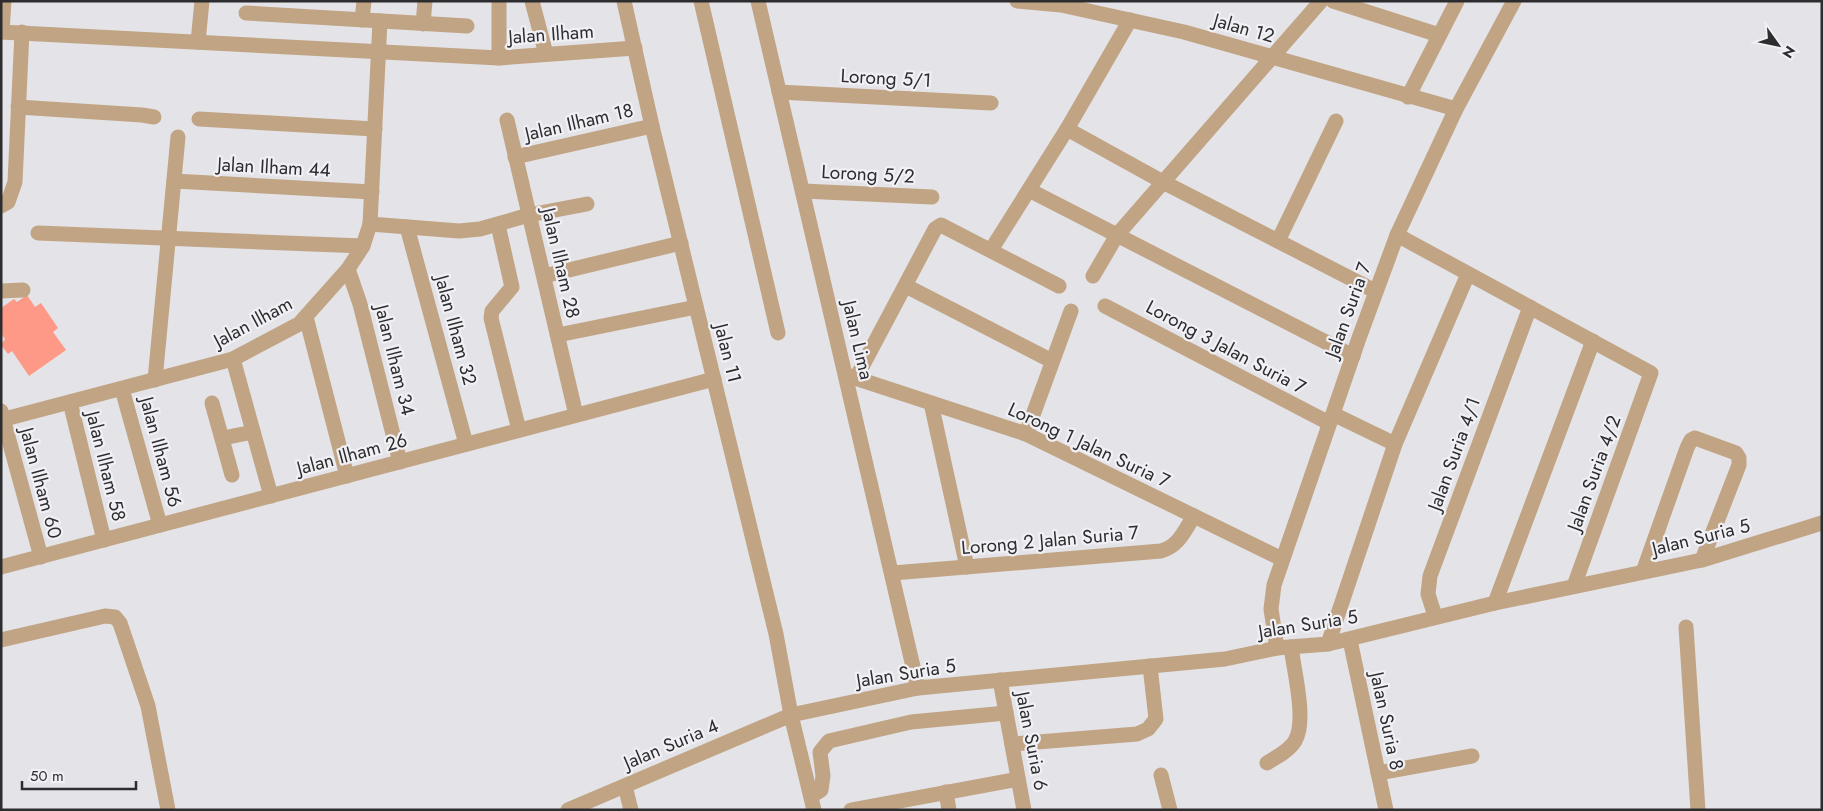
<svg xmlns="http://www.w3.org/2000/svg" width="1823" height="811" viewBox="0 0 1823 811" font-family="Jost,sans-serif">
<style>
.building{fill:#fe9987}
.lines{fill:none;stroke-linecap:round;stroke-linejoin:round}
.minor{stroke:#c1a484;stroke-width:15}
.labels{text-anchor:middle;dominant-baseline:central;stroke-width:4.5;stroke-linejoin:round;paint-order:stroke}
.street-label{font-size:19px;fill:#2d2d2f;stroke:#f0f0f5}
</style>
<rect width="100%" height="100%" fill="#e3e3e8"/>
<polygon class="building" points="27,295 35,307 41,303 58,328 53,332 66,350 29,376 12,351 8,354 1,345 5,339 1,333 1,308 14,299 17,302"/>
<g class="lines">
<g class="minor">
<polyline points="532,1 546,54"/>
<polyline points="624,1 652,126 776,634 791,715 814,810"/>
<polyline points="701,1 778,333"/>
<polyline points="758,1 918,688"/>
<polyline points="1017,1 1061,5 1184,32 1456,109"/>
<polyline points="1333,1 1439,35"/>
<polyline points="246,13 467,26"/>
<polyline points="362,20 364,1"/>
<polyline points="423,24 425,1"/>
<polyline points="1,32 499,58 635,48"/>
<polyline points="2,32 4,1"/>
<polyline points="198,42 202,1"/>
<polyline points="499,58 499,1"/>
<polyline points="779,92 991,103"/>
<polyline points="1408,97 1457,1"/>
<polyline points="18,107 142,115 154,117"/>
<polyline points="199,119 375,129"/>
<polyline points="507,120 576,415"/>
<polyline points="1067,129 1163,182 1375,291"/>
<polyline points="515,157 652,126"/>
<polyline points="174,181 372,192"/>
<polyline points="1029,190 1353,356"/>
<polyline points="803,191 932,197"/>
<polyline points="1,206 8,202 15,182 22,32"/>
<polyline points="370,224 459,231 480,229 529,215 587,204"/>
<polyline points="498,225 512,287 492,311 491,318 519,430"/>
<polyline points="407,227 466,444"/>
<polyline points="38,233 363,246"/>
<polyline points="1397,235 1651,373 1574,586"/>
<polyline points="1278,241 1336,121"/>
<polyline points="991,250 1067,129 1130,20"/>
<polyline points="348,269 360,304 400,462"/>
<polyline points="544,276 681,243"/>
<polyline points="1093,276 1117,235 1321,1"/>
<polyline points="906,286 1052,361"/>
<polyline points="1,291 23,290"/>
<polyline points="1105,306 1329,423"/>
<polyline points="306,317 347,476"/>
<polyline points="558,335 696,307"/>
<polyline points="233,359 271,496"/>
<polyline points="846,375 1026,434 1282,559"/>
<polyline points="856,378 935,229 941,225 1059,286"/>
<polyline points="155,380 178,137"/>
<polyline points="122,389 160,525"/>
<polyline points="70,402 104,540"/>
<polyline points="212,403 232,475"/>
<polyline points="931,403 967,567"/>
<polyline points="1,411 41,557"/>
<polyline points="1333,414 1395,444"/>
<polyline points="1,420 233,359 299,324 348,269 363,246 370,224 380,21"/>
<polyline points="1026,434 1071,311"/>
<polyline points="223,438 253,432"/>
<polyline points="1,567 714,379"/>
<polyline points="1643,572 1687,448 1691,440 1695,438 1736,453 1739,458 1739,465 1702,560"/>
<path d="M 893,573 L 1161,551 C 1179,546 1184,531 1194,516"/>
<polyline points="1495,603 1593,341"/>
<polyline points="1435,616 1428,594 1430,576 1530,307"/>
<polyline points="1686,627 1698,810"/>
<polyline points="1,640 105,616 115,617 120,623 148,706 168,810"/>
<polyline points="1350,640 1386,810"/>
<polyline points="1328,644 1395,444 1468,274"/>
<polyline points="1277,648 1271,609 1274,585 1359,338 1397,235 1456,109 1514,1"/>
<polyline points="1000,680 1024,810"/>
<polyline points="1012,744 1137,734 1148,729 1156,719 1150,666"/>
<path d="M 1267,763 C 1276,757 1289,751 1295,741 C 1307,721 1294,671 1291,647"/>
<polyline points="1378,773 1472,756"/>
<polyline points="1161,775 1170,810"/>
<polyline points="625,786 631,810"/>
<polyline points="946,792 949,810"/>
<polyline points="811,796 821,790 823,776 820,752 829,741 911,722 1006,713"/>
<polyline points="568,810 791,715 918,688 1225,659 1277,648 1328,644 1495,603 1702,560 1822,523"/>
<polyline points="851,810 1018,779"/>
</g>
</g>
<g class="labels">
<g class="street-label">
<text transform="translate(1244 28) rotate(16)">Jalan 12</text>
<text transform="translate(551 34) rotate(-4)">Jalan Ilham</text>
<text transform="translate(886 78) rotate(3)">Lorong 5/1</text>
<text transform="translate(579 122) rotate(-13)">Jalan Ilham 18</text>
<text transform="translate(274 167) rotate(3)">Jalan Ilham 44</text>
<text transform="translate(868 174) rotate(3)">Lorong 5/2</text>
<text transform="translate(561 263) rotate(77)">Jalan Ilham 28</text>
<text transform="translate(1348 310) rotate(-70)">Jalan Suria 7</text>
<text transform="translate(253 322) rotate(-28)">Jalan Ilham</text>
<text transform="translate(456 330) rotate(75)">Jalan Ilham 32</text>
<text transform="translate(858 340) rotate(77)">Jalan Lima</text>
<text transform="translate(1226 347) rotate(28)">Lorong 3 Jalan Suria 7</text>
<text transform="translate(728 353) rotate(76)">Jalan 11</text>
<text transform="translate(395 360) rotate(76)">Jalan Ilham 34</text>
<text transform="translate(1089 445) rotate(25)">Lorong 1 Jalan Suria 7</text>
<text transform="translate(161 452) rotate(75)">Jalan Ilham 56</text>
<text transform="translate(352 454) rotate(-15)">Jalan Ilham 26</text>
<text transform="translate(1454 454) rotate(-70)">Jalan Suria 4/1</text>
<text transform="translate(106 466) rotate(76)">Jalan Ilham 58</text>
<text transform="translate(1594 473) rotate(-70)">Jalan Suria 4/2</text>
<text transform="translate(41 483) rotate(75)">Jalan Ilham 60</text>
<text transform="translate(1701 537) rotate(-14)">Jalan Suria 5</text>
<text transform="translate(1050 540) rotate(-5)">Lorong 2 Jalan Suria 7</text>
<text transform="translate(1308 624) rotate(-9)">Jalan Suria 5</text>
<text transform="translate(906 673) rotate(-9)">Jalan Suria 5</text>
<text transform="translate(1387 721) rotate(78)">Jalan Suria 8</text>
<text transform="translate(1032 741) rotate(79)">Jalan Suria 6</text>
<text transform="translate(671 744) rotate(-23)">Jalan Suria 4</text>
</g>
</g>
<rect width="1823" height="811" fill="none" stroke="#2d2d2f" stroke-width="5"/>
<g transform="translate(1778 45) rotate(123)" stroke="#f0f0f5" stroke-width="4" paint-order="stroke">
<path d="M0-4L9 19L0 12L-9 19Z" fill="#2d2d2f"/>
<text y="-8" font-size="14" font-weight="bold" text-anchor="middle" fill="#2d2d2f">N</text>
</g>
<path d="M22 781v8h114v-8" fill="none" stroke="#2d2d2f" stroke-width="2.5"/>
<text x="30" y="781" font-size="15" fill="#2d2d2f" stroke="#f0f0f5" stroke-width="4" paint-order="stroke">50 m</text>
</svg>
